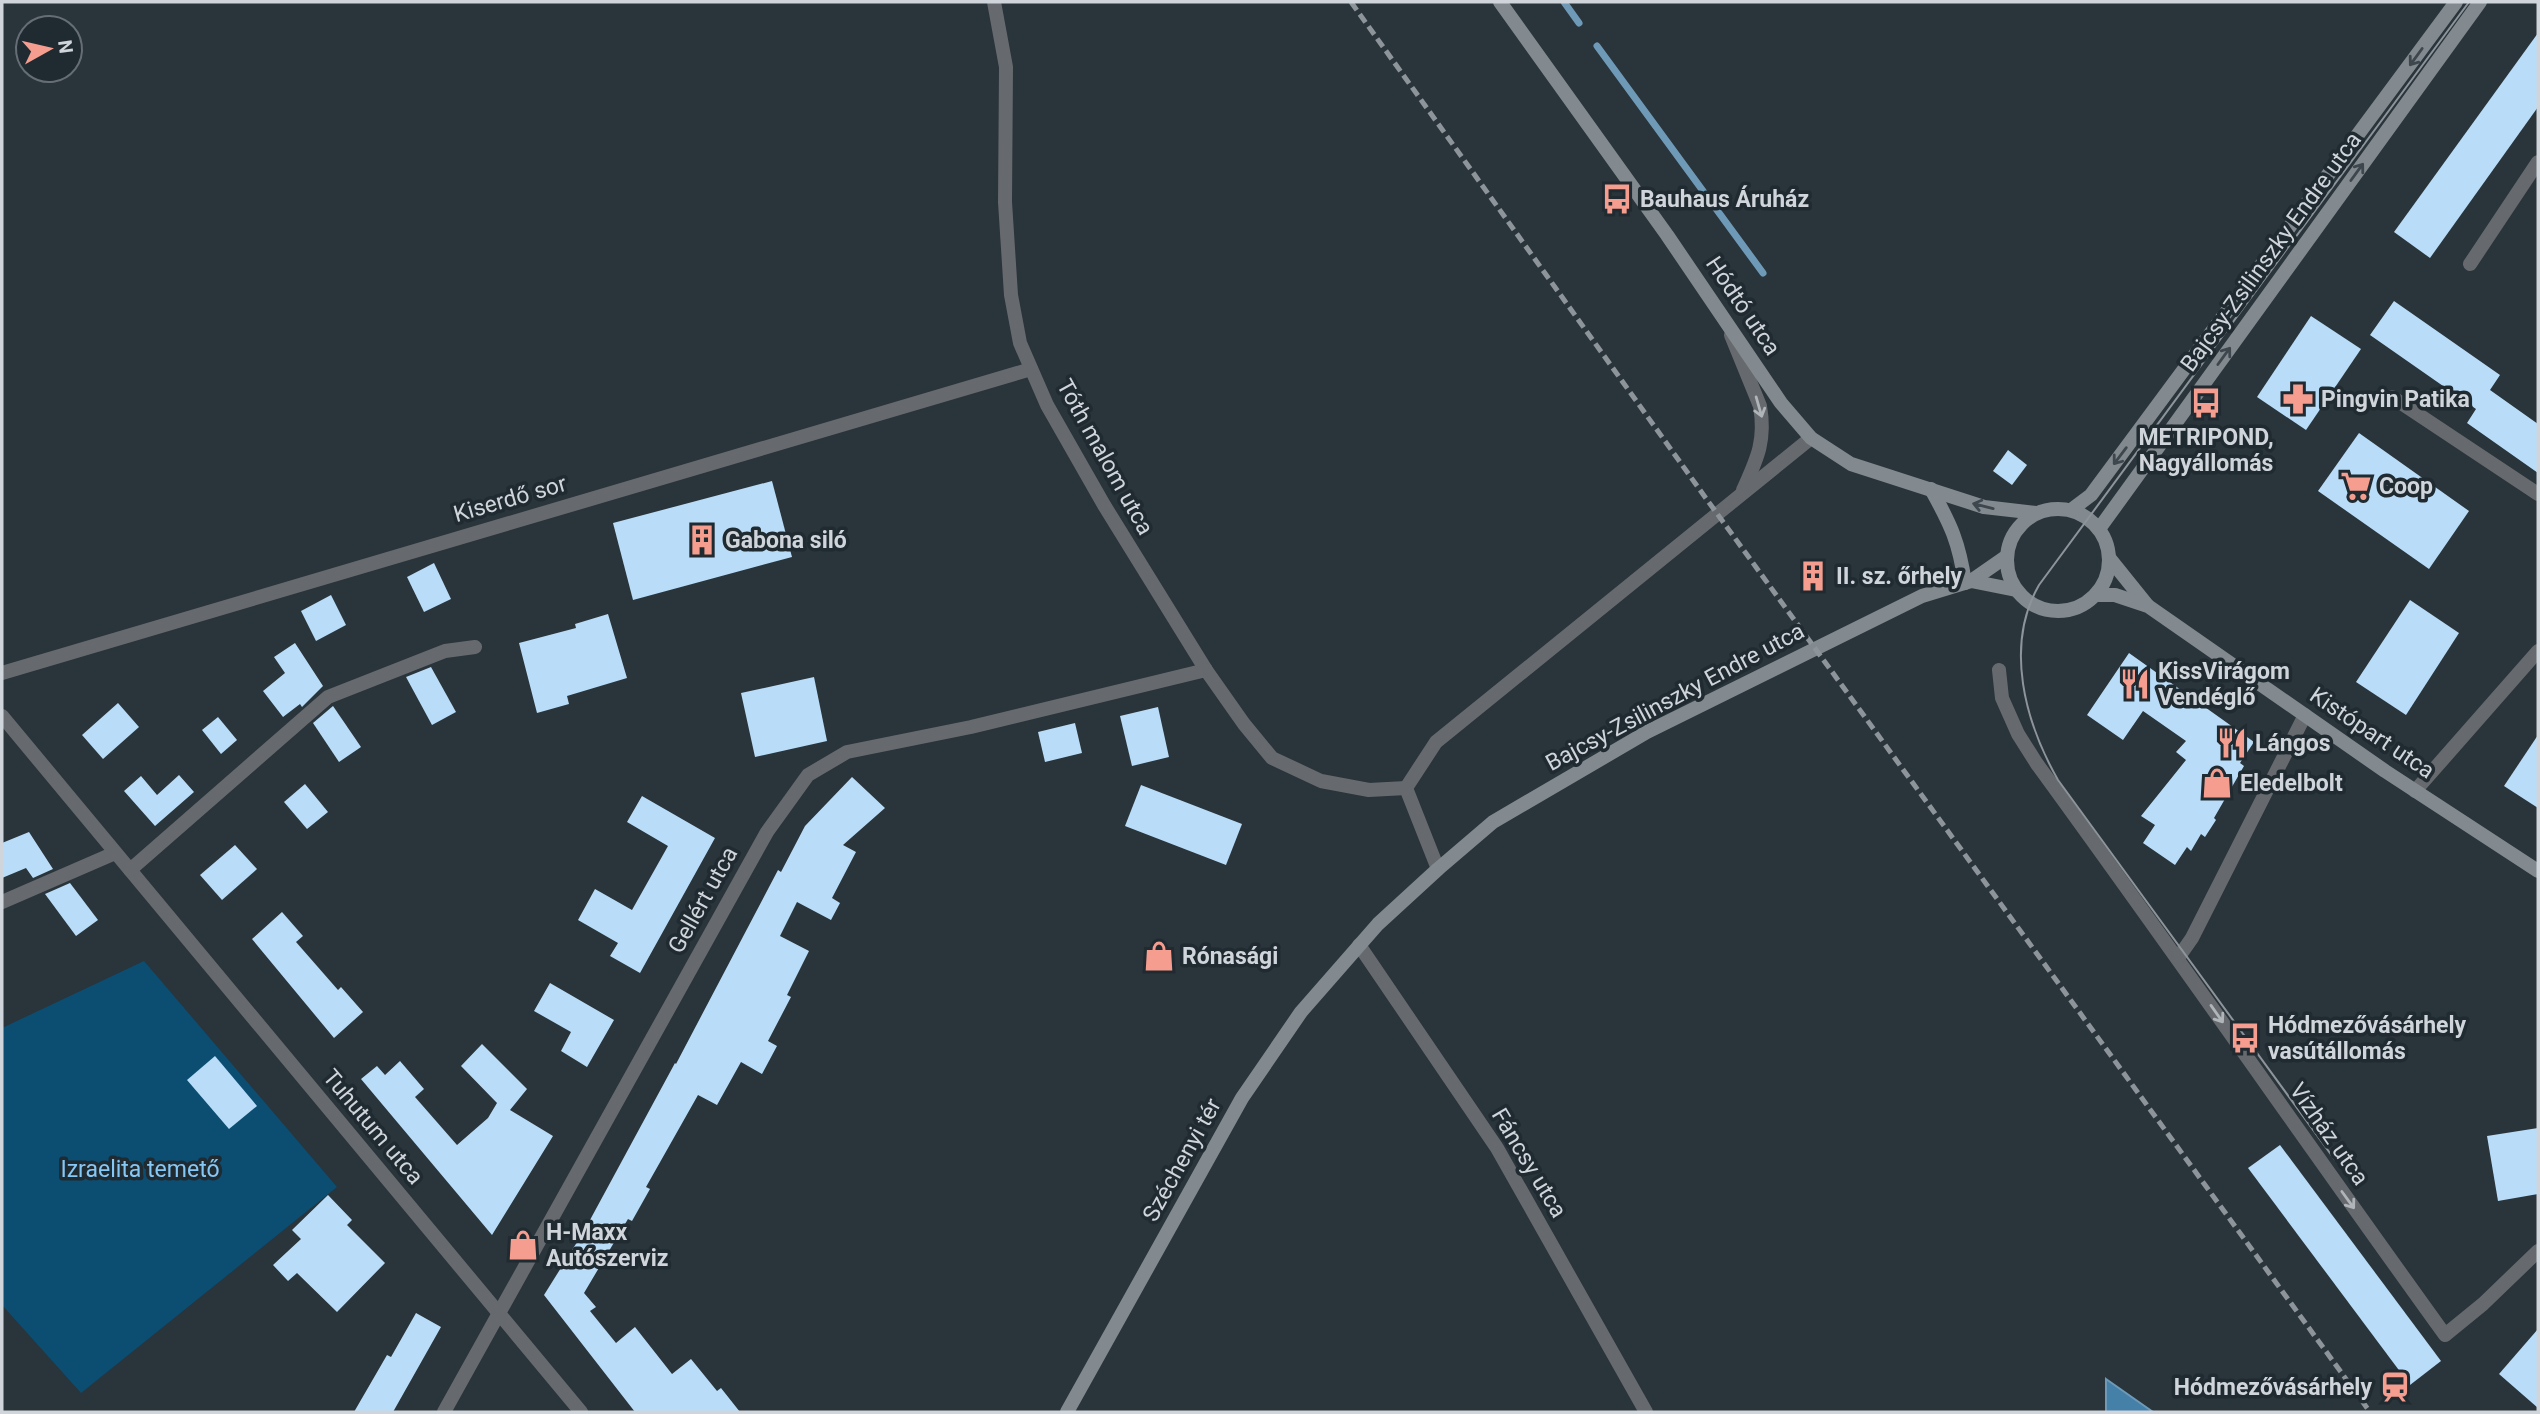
<svg xmlns="http://www.w3.org/2000/svg" width="2540" height="1414" viewBox="0 0 2540 1414" font-family="Roboto,sans-serif">
<style>
.green{fill:#0c4d72}
.water{fill:#4580a9;stroke:#6e9ab8;stroke-width:2}
.lines{fill:none;stroke-linecap:round;stroke-linejoin:round}
.stream{stroke:#6e9ab8;stroke-width:7}
.building{fill:#b9ddf8}
.street{stroke:#666a6e;stroke-width:14}
.secondary{stroke:#828a8f;stroke-width:14}
.tram{stroke:#8d949a;stroke-width:2}
.rail{stroke:#8d949a;stroke-width:5;stroke-dasharray:10 5;stroke-linecap:butt}
.oneway{stroke:#3d474d}
.oneway2{stroke:#b0b5ba}
.labels{text-anchor:middle;dominant-baseline:central;stroke-width:7;stroke-linejoin:round;paint-order:stroke}
.poi-label{font-size:23px;font-weight:bold;fill:#cfd5da;stroke:#202a31;text-anchor:start}
.street-label{font-size:23px;fill:#cfd5da;stroke:#202a31}
.park-label{font-size:23px;fill:#85c8f6;stroke:#202a31}
</style>
<rect width="100%" height="100%" fill="#2a343b"/>
<polygon class="green" points="144,961 337,1187 81,1393 2,1305 2,1028"/>
<polygon class="water" points="2106,1379 2153,1412 2106,1412"/>
<g class="lines">
<g class="stream">
<polyline points="1564,2 1579,23"/>
<polyline points="1597,46 1763,273"/>
</g>
</g>
<g class="building">
<polygon points="2538,33 2538,107 2430,258 2394,232"/>
<polygon points="2394,301 2500,375 2490,390 2538,424 2538,473 2467,423 2476,409 2370,335"/>
<polygon points="2311,316 2361,349 2306,430 2257,397"/>
<polygon points="2359,433 2469,511 2429,569 2318,491"/>
<polygon points="2008,450 2027,465 2012,485 1993,471"/>
<polygon points="772,481 792,557 633,600 613,523"/>
<polygon points="434,563 451,599 424,612 407,577"/>
<polygon points="331,595 346,625 316,641 301,611"/>
<polygon points="2410,600 2459,633 2406,715 2356,682"/>
<polygon points="608,614 627,678 567,696 569,704 537,713 519,643 576,628 575,624"/>
<polygon points="295,643 323,686 302,707 300,704 283,717 263,691 285,673 274,657"/>
<polygon points="2129,653 2254,742 2240,763 2244,766 2214,818 2216,820 2205,837 2201,834 2191,851 2187,847 2175,865 2143,843 2155,825 2141,816 2186,760 2176,752 2186,741 2143,711 2123,740 2087,715"/>
<polygon points="431,667 456,712 432,725 406,677"/>
<polygon points="814,677 827,741 755,757 741,693"/>
<polygon points="118,703 139,727 103,759 82,735"/>
<polygon points="333,706 361,747 339,762 313,723"/>
<polygon points="1158,707 1169,757 1132,766 1120,716"/>
<polygon points="218,717 237,740 221,754 202,730"/>
<polygon points="1075,723 1082,753 1045,762 1038,732"/>
<polygon points="2538,735 2538,808 2504,786"/>
<polygon points="179,775 194,792 155,826 124,791 141,776 157,795"/>
<polygon points="852,777 885,808 843,845 856,852 832,898 840,903 831,920 797,902 780,936 809,951 787,995 791,997 768,1041 777,1046 762,1074 741,1062 717,1105 698,1095 646,1187 650,1189 632,1221 628,1219 584,1293 596,1307 590,1311 616,1343 635,1327 672,1374 691,1359 717,1391 721,1388 740,1412 635,1412 544,1295 584,1231 675,1063 676,1064 778,870 781,872 805,826"/>
<polygon points="305,784 328,812 307,829 284,802"/>
<polygon points="1141,785 1242,824 1226,865 1125,826"/>
<polygon points="642,796 715,838 640,973 610,956 618,943 578,920 595,889 632,910 668,846 627,822"/>
<polygon points="29,832 53,869 33,878 26,868 2,878 2,843"/>
<polygon points="235,845 257,869 222,900 200,875"/>
<polygon points="70,883 98,920 76,936 45,894"/>
<polygon points="282,912 303,936 296,942 338,990 341,987 363,1012 334,1038 252,939"/>
<polygon points="550,983 614,1020 587,1067 561,1051 571,1032 534,1011"/>
<polygon points="482,1044 527,1089 510,1110 553,1136 492,1235 361,1079 377,1066 385,1075 400,1061 424,1089 415,1097 457,1145 488,1118 497,1103 461,1066"/>
<polygon points="215,1056 257,1106 229,1129 187,1080"/>
<polygon points="2538,1128 2538,1194 2498,1201 2487,1136"/>
<polygon points="2280,1145 2441,1361 2410,1385 2248,1168"/>
<polygon points="328,1195 352,1220 347,1225 385,1263 337,1312 297,1273 288,1281 273,1265 301,1239 292,1230"/>
<polygon points="416,1313 441,1327 393,1412 354,1412 387,1355 391,1357"/>
<polygon points="2538,1329 2538,1408 2499,1374"/>
</g>
<g class="lines">
<g class="street">
<polyline points="994,2 1006,67 1005,202 1011,295 1020,343 1047,405 1104,505 1206,670 1244,724 1272,758 1321,781 1369,790 1406,788"/>
<polyline points="2470,264 2538,162"/>
<path d="M 1731,335 L 1760,406 C 1766,441 1757,459 1743,490"/>
<polyline points="2392,397 2538,494"/>
<path d="M 1999,670 L 2002,698 L 2018,734 L 2037,764 C 2175,953 2308,1145 2445,1335 L 2483,1304 L 2538,1251"/>
<polyline points="2,673 1031,369"/>
<polyline points="2,716 581,1412"/>
<polyline points="1406,788 1436,742 1811,438"/>
<polyline points="1406,788 1438,869"/>
<polyline points="2415,791 2538,651"/>
<polyline points="130,870 328,697 445,651 475,647"/>
<polyline points="2,902 115,853"/>
<polyline points="1359,945 1497,1148 1646,1412"/>
<polyline points="2178,958 2192,938 2305,715"/>
<polyline points="444,1412 767,832 808,775 847,752 971,727 1206,670"/>
</g>
<g class="secondary">
<polyline points="1500,2 1667,235 1781,403 1811,438 1851,464 1984,507 2036,513"/>
<path d="M 1931,489 C 1951,525 1959,542 1965,583"/>
<circle cx="2058" cy="560" r="51"/>
<polyline points="2071,510 2091,495 2456,2"/>
<polyline points="2099,529 2480,2"/>
<polyline points="2110,559 2147,605"/>
<polyline points="1971,581 2016,590"/>
<polyline points="2099,595 2115,595 2148,606 2385,771 2538,871"/>
<polyline points="1067,1412 1242,1098 1301,1012 1378,924 1438,869 1493,822 1647,732 1922,596 1971,581 2007,556"/>
</g>
<path class="tram" d="M 2335,1160 L 2058,780 C 2025,722 2004,646 2039,585 L 2469,2"/>
<polyline class="rail" points="1351,2 1705,497 2370,1412"/>
</g>
<defs><path id="oneway-shaft" d="M-6 0H5M1.5-3L5.5 0L1.5 3" fill="none" stroke-width="1.6" stroke-linecap="round" stroke-linejoin="round" transform="scale(1.75)"/></defs>
<g class="oneway">
<use href="#oneway-shaft" transform="translate(2416 57) rotate(126)"/>
<use href="#oneway-shaft" transform="translate(2357 172) rotate(-54)"/>
<use href="#oneway-shaft" transform="translate(2224 356) rotate(-54)"/>
<use href="#oneway-shaft" transform="translate(2120 456) rotate(127)"/>
<use href="#oneway-shaft" transform="translate(1983 506) rotate(-166)"/>
</g>
<g class="oneway2">
<use href="#oneway-shaft" transform="translate(1759 407) rotate(74)"/>
<use href="#oneway-shaft" transform="translate(2217 1014) rotate(55)"/>
<use href="#oneway-shaft" transform="translate(2348 1200) rotate(54)"/>
</g>
<defs>
<g id="bus-bare" transform="scale(2.415)"><path d="M-5-6H5V4H4V6H2V4H-2V6H-4V4H-5ZM-3.5-4V0h7V-4ZM-3.5 1.2v1.5H-2V1.2ZM2 1.2v1.5H3.5V1.2Z" fill="#f59d8e" stroke="#202a31" stroke-width="2.5" paint-order="stroke"/></g>
<g id="pharmacy-bare" transform="scale(2.415)"><path d="M-2-6h4v4h4v4h-4v4h-4v-4h-4v-4h4Z" fill="#f59d8e" stroke="#202a31" stroke-width="2.5" paint-order="stroke"/></g>
<g id="supermarket-bare" transform="scale(2.415)"><path d="M-6-5.5h2.5l.6 2H6L4.5 2H-2.5L-4.4-4H-6ZM-1.5 3.2a1.3 1.3 0 1 0 .1 0ZM3 3.2a1.3 1.3 0 1 0 .1 0Z" fill="#f59d8e" stroke="#202a31" stroke-width="2.5" paint-order="stroke"/></g>
<g id="building-bare" transform="scale(2.415)"><path d="M-4-6H4V6H1V3H-1V6H-4ZM-2.5-4.3h1.7v1.8h-1.7ZM.8-4.3h1.7v1.8H.8ZM-2.5-1h1.7V.8h-1.7ZM.8-1h1.7V.8H.8Z" fill="#f59d8e" stroke="#202a31" stroke-width="2.5" paint-order="stroke"/></g>
<g id="restaurant-bare" transform="scale(2.415)"><path d="M-5-6h1v4h1v-4h1v4h1v-4h1v5L-1.5 .5V6h-2V.5L-5-1ZM5-6V6H3V1.5H1.5Q1.5-4 5-6Z" fill="#f59d8e" stroke="#202a31" stroke-width="2.5" paint-order="stroke"/></g>
<g id="shop-bare" transform="scale(2.415)"><path d="M-5-2.5h2.3a2.7 3.5 0 0 1 5.4 0H5L5.5 6h-11ZM-1.5-2.5h3a1.5 2.3 0 0 0-3 0Z" fill="#f59d8e" stroke="#202a31" stroke-width="2.5" paint-order="stroke"/></g>
<g id="station-bare" transform="scale(2.415)"><path d="M-3-6H3Q5-6 5-4V2Q5 4 3 4L4.5 6H3L1.5 4h-3L-3 6H-4.5L-3 4Q-5 4-5 2V-4Q-5-6-3-6ZM-3.5-4v3h7v-3ZM-3.5 1v1.5H-2V1ZM2 1v1.5H3.5V1Z" fill="#f59d8e" stroke="#202a31" stroke-width="2.5" paint-order="stroke"/></g>
</defs>
<g fill-rule="evenodd">
<use href="#bus-bare" x="1617" y="199"/>
<use href="#pharmacy-bare" x="2298" y="399"/>
<use href="#bus-bare" x="2206" y="403"/>
<use href="#supermarket-bare" x="2356" y="486"/>
<use href="#building-bare" x="702" y="540"/>
<use href="#building-bare" x="1813" y="576"/>
<use href="#restaurant-bare" x="2135" y="684"/>
<use href="#restaurant-bare" x="2232" y="743"/>
<use href="#shop-bare" x="2217" y="783"/>
<use href="#shop-bare" x="1159" y="956"/>
<use href="#bus-bare" x="2245" y="1038"/>
<use href="#shop-bare" x="523" y="1245"/>
<use href="#station-bare" x="2395" y="1387"/>
</g>
<g class="labels">
<g class="poi-label">
<text x="1640" y="199">Bauhaus Áruház</text>
<text x="2321" y="399">Pingvin Patika</text>
<text x="2206" y="437" text-anchor="middle">METRIPOND,<tspan x="2206" dy="26">Nagyállomás</tspan></text>
<text x="2379" y="486">Coop</text>
<text x="725" y="540">Gabona siló</text>
<text x="1836" y="576">II. sz. őrhely</text>
<text x="2158" y="671">KissVirágom<tspan x="2158" dy="26">Vendéglő</tspan></text>
<text x="2255" y="743">Lángos</text>
<text x="2240" y="783">Eledelbolt</text>
<text x="1182" y="956">Rónasági</text>
<text x="2268" y="1025">Hódmezővásárhely<tspan x="2268" dy="26">vasútállomás</tspan></text>
<text x="546" y="1232">H-Maxx<tspan x="546" dy="26">Autószerviz</tspan></text>
<text x="2372" y="1387" text-anchor="end">Hódmezővásárhely</text>
</g>
<g class="street-label">
<text transform="translate(2271 252) rotate(-54)">Bajcsy-Zsilinszky Endre utca</text>
<text transform="translate(1743 306) rotate(56)">Hódtó utca</text>
<text transform="translate(1105 457) rotate(61)">Tóth malom utca</text>
<text transform="translate(510 499) rotate(-16)">Kiserdő sor</text>
<text transform="translate(1675 697) rotate(-28)">Bajcsy-Zsilinszky Endre utca</text>
<text transform="translate(2372 733) rotate(34)">Kistópart utca</text>
<text transform="translate(703 900) rotate(-61)">Gellért utca</text>
<text transform="translate(373 1127) rotate(50)">Tuhutum utca</text>
<text transform="translate(2329 1134) rotate(55)">Vízház utca</text>
<text transform="translate(1182 1160) rotate(-61)">Széchenyi tér</text>
<text transform="translate(1529 1163) rotate(59)">Fáncsy utca</text>
</g>
<g class="park-label">
<text x="140" y="1169">Izraelita temető</text>
</g>
</g>
<rect width="2540" height="1414" fill="none" stroke="#cfd5da" stroke-width="7"/>
<g transform="translate(49 49) rotate(82)"><circle r="33" fill="#202a31" stroke="#666e75" stroke-width="2"/>
<path d="M0-5L12 26L0 18L-12 26Z" fill="#f59d8e"/>
<text y="-10" font-size="19" font-weight="bold" text-anchor="middle" fill="#cfd5da">N</text>
</g>
</svg>
